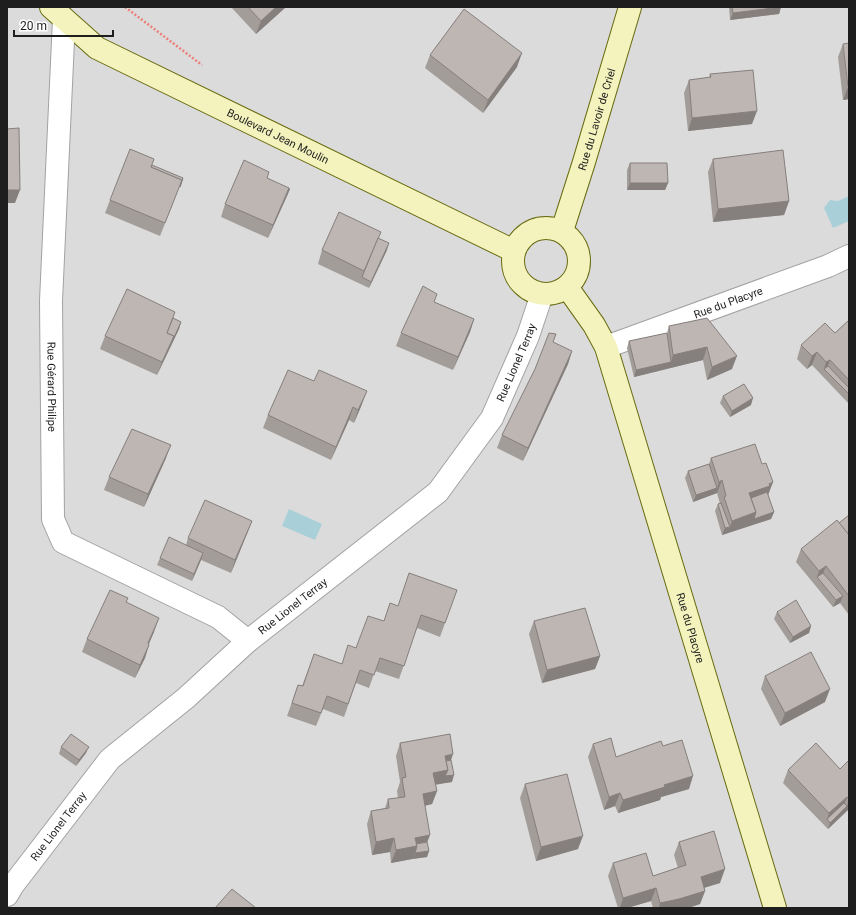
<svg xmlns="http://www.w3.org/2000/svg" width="856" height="915" viewBox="0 0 856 915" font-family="Roboto,sans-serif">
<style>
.residential{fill:#dcdbdb}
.water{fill:#a9d0d8}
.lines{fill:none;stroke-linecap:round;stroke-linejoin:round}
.street-casing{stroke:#a2a2a2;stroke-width:24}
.secondary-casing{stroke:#676b0f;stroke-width:24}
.path{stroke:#ed7d77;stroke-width:2.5;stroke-dasharray:2 2;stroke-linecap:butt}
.street{stroke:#fff;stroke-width:22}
.secondary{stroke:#f4f3be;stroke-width:22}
.wall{fill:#a39d99}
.shaded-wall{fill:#857f7d}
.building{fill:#beb6b2;stroke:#857f7d}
.labels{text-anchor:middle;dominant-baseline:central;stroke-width:3;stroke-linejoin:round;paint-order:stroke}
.street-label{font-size:11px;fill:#1e1e1e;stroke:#fff}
</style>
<rect width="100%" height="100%" fill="#eeebe5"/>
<rect class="residential" x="7" y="7" width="842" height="901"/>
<g class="water">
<polygon points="849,196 849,221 833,228 824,208 830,200 838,201"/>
<polygon points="289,509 322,524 315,540 282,526"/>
</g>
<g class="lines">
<g class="street-casing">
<g id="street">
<path id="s1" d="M 64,19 L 51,301 L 53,519 L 63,542 L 218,617 L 248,641"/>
<path id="s2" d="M 606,347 L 828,266 L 849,256"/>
<path id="s3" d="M 7,895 L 13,885 L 110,759 L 186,698 L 248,641 L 438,492 L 492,418 L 528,336 L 542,294"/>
</g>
</g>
<g class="secondary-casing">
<g id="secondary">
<path id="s4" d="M 51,7 L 97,48 L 514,251"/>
<circle cx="546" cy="261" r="33"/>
<path id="s5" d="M 562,231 L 584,162 L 630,7"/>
<path id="s6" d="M 567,287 L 594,325 L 606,347 L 775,908"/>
</g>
</g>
<polyline class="path" points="125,7 202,65"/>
<use href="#street" class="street"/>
<use href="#secondary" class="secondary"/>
</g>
<g class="wall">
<polygon points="231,7 286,7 256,34"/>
<polygon points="729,7 781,7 779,14 730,20"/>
<polygon points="843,44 849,99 843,100 838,57"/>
<polygon points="430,55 517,67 483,113 425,68"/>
<polygon points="710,74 752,124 688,131 684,93 689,80 709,78"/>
<polygon points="713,159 789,201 784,215 713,222 708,172"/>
<polygon points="630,163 668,183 665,190 627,190 627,170"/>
<polygon points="151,167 177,193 160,236 105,213 110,200"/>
<polygon points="267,178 290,189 268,238 221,217 225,204"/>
<polygon points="378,238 387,250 369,288 318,264 322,250"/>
<polygon points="434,302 474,319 470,332 453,370 396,346 401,333"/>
<polygon points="173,318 181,322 179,329 157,375 100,349 105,336"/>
<polygon points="707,318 732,369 707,380 703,360 634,377 627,348 629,341 667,333 669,326"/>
<polygon points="849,320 849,404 812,365 807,369 797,359 801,345 835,333"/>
<polygon points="572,351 568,364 523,461 497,448 502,435"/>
<polygon points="723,396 751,405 730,417 720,403"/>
<polygon points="362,404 354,423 349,420 331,460 263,428 268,415"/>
<polygon points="166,458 144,507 104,490 109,477"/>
<polygon points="711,458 762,464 773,482 768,495 774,512 771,519 722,535 715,511 718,504 720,504 717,493 693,502 685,478 688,471 709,464"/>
<polygon points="849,515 849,615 840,603 833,607 796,562 801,549 839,523"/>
<polygon points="252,521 231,573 201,560 192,581 157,565 160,558 186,545 188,538"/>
<polygon points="457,590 440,637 417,628 399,679 375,671 369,688 356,683 344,717 323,709 316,726 287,716 298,685 302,686 314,654 342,664 356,648 384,621 398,606"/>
<polygon points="126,602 154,632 149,644 145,658 135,678 82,652 87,639"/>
<polygon points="777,612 811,626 809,633 790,643 774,619"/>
<polygon points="534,621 600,656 595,669 542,683 529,634"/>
<polygon points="765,676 825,702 780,726 761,689"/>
<polygon points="400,743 451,760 452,782 435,784 437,791 432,804 425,806 427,842 429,851 427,857 412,859 391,863 390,852 372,855 367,824 371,811 385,808 388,799 398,798 397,791 400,782 396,756"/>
<polygon points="593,744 616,757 663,746 689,789 661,797 660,800 618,813 615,806 604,810 588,757"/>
<polygon points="61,747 86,753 76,766 59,754"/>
<polygon points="849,760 849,809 828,829 783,783 788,770 840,769"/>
<polygon points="525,784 578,849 536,861 520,798"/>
<polygon points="679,842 720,883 704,888 705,891 700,904 688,908 653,908 651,901 627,908 618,908 608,876 613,863 653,876 678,868 674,855"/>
</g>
<g class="shaded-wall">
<polygon points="276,7 286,7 256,34 261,21"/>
<polygon points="781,7 779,14 730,20 733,13"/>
<polygon points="522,53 517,67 483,113 488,100"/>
<polygon points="849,86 849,99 843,100 848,87"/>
<polygon points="757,111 752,124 688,131 692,118"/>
<polygon points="630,183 668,183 665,190 627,190"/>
<polygon points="289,188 290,189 287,196 268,238 273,225"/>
<polygon points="7,190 20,190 15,203 7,203"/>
<polygon points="789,201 784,215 713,222 718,209"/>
<polygon points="389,243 387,250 369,288 371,282"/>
<polygon points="474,319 470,332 453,370 458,357"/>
<polygon points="181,322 179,329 157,375 162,362"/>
<polygon points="707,347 703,360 634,377 636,370 671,362 673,355"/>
<polygon points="572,351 568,364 523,461 528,448"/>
<polygon points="817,352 812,365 807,369 812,356"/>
<polygon points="737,356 732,369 707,380 712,367"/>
<polygon points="830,360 826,371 824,369 822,376 826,362"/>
<polygon points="367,391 362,404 354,423 358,410"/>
<polygon points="753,398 751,405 730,417 732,411"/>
<polygon points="353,407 349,420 331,460 336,447"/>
<polygon points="171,445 166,458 144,507 148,494"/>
<polygon points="722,480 717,493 693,502 696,495 717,488 719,482"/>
<polygon points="773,482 768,495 749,505 749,493"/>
<polygon points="756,512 774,512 771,519 722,535 725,528 730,527 732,521"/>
<polygon points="252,521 247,534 231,573 235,560"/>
<polygon points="203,553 201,560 192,581 194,574"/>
<polygon points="826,566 821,579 817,577 819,571"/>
<polygon points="843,596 840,603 833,607 836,600"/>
<polygon points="159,618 154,632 143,656 148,643"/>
<polygon points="811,626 809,633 790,643 793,637"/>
<polygon points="149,645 145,658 135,678 140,665"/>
<polygon points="600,656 595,669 542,683 547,670"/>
<polygon points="830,689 825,702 780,726 785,713"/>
<polygon points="89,747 86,753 76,766 79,760"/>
<polygon points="453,754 449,767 444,768 445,756"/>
<polygon points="448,770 454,775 452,782 428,786 433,773"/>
<polygon points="693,776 689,789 661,797 660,800 618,813 623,800 664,785"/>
<polygon points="437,791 432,804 418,807 423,794"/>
<polygon points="620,793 615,806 604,810 609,797"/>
<polygon points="847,797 842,810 827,819 829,813"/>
<polygon points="849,801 849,809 828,829 830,823 847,806"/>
<polygon points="430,835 425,848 416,850 412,859 391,863 396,850 415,838"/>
<polygon points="583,836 578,849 536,861 541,847"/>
<polygon points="394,838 390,852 372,855 376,842"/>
<polygon points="429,851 427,857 412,859 415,853"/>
<polygon points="725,869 720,883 696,890 701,877"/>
<polygon points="656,888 651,901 627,908 620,908 623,898"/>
<polygon points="705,891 700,904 688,908 659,908 660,903"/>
</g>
<g class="building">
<polygon points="248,7 276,7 261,21"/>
<polygon points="732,7 781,7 733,13"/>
<polygon points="464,9 522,53 488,100 430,55"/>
<polygon points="849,43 849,86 848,87 843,44"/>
<polygon points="753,70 757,111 692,118 689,80 711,77 710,74"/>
<polygon points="19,128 20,190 7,190 7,129"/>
<polygon points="130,149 154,159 151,167 182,180 165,223 110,200"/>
<polygon points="783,150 789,201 718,209 713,159"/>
<polygon points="244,160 269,172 267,178 289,188 273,225 225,204"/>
<polygon points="630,163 667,163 668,183 630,183"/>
<polygon points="152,165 183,178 180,187 182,180 151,167"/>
<polygon points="339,212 381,232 364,271 322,250"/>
<polygon points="378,238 389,243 371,282 362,277"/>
<polygon points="423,286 437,294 434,302 474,319 458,357 401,333"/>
<polygon points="127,289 175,312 167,333 174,336 162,362 105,336"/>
<polygon points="173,318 181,322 172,342 174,336 167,333"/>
<polygon points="707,318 737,356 712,367 707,347 673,355 669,326"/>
<polygon points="849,320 849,380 830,360 826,362 817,352 812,356 801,345 825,323 835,333"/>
<polygon points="549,333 556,334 553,342 572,351 528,448 502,435 535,369"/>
<polygon points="667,333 671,362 636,370 629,341"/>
<polygon points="828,366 849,388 849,394 824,369"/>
<polygon points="288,370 314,381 319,370 367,391 358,410 353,407 336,447 268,415"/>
<polygon points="744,384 753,398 732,411 723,396"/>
<polygon points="132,429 171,445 148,494 109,477"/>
<polygon points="755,444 762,464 766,463 773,482 769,484 770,486 749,493 756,512 732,521 724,497 726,496 722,480 719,482 711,458"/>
<polygon points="709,464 717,488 696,495 688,471"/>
<polygon points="767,492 774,512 754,519 756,512 751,498"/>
<polygon points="205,500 252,521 235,560 188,538"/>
<polygon points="721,503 730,527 725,528 718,504"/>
<polygon points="849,515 849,535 839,523"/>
<polygon points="837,520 849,535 849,596 826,566 819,571 801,549"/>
<polygon points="169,537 203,553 194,574 160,558"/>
<polygon points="409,573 457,590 445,623 421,615 404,666 380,658 374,675 360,670 348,704 327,696 321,713 292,703 298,685 303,686 314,654 342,664 348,645 356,648 368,616 384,621 390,603 398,606"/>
<polygon points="823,573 843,596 836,600 817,577"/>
<polygon points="110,590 128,598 126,602 159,618 148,643 149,645 140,665 87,639"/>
<polygon points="796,600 811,626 793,637 777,612"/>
<polygon points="585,608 600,656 547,670 534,621"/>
<polygon points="811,652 830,689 785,713 765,676"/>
<polygon points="71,734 89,747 79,760 61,747"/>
<polygon points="450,734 453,754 445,756 448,770 433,773 437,791 423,794 430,835 415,838 417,846 396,850 394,838 376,842 371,811 389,808 388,799 405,797 402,778 406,777 400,743"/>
<polygon points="611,738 616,757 661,741 663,746 682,740 693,776 664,785 665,787 623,800 620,793 609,797 593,744"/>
<polygon points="816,743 840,769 849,760 849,799 847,797 829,813 788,770"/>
<polygon points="451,760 454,775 445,776 448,770 446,761"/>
<polygon points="567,774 583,836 541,847 525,784"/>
<polygon points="844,803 847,806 830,823 827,819"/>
<polygon points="714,831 725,869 701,877 705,891 679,899 660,903 656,888 623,898 613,863 646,853 653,876 686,865 679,842"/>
<polygon points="427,842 429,851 415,853 417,846 416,844"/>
<polygon points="232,889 256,908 215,908"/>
</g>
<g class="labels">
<g class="street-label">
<text stroke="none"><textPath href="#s5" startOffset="117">Rue du Lavoir de Criel</textPath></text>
<text stroke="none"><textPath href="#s4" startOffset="263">Boulevard Jean Moulin</textPath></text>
<text stroke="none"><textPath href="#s2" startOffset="130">Rue du Placyre</textPath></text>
<text stroke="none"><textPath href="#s3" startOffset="746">Rue Lionel Terray</textPath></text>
<text stroke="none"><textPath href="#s1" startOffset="368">Rue Gérard Philipe</textPath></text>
<text stroke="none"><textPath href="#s3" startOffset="409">Rue Lionel Terray</textPath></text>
<text stroke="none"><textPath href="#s6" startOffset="365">Rue du Placyre</textPath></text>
<text stroke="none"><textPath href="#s3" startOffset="86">Rue Lionel Terray</textPath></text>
</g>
</g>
<rect width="856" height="915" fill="none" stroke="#1e1e1e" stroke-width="16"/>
<path d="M14 30v6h99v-6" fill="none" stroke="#1e1e1e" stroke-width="2"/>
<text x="20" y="30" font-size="12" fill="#1e1e1e" stroke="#ffffff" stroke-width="3" paint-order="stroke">20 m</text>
</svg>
